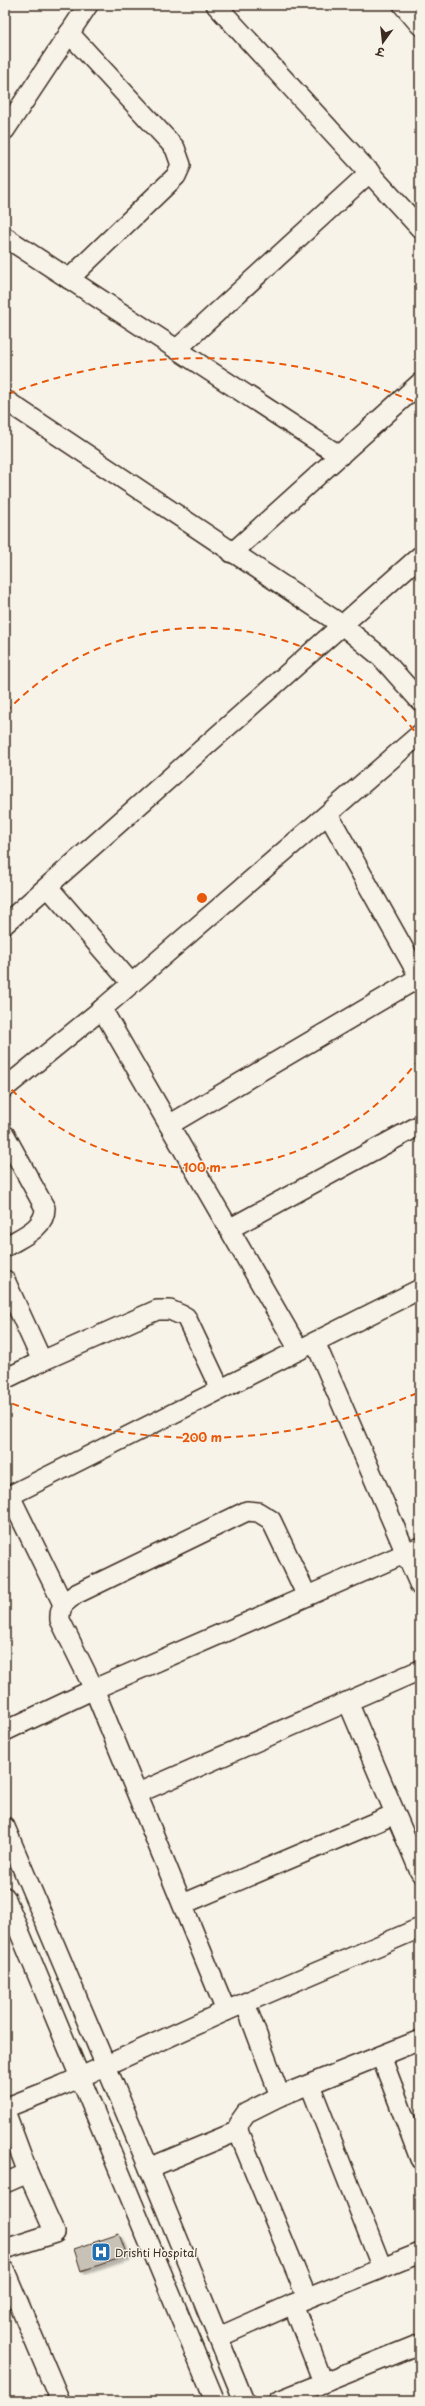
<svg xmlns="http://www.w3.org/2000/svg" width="425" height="2406" viewBox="0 0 425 2406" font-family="'Playpen Sans','Playpen Sans Deva',sans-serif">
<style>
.building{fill:#c8c1b6;stroke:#3b2a1e;filter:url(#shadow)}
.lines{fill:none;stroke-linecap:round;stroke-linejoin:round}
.minor-casing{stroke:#3b2a1e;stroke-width:22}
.minor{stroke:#f7f3e8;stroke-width:19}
.ring{fill:none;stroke:#e8590c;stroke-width:2;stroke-dasharray:7 5}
.labels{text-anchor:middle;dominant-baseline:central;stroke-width:3;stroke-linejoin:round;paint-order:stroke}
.poi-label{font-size:11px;fill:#3b2a1e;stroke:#f7f3e8;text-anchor:start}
.centre{fill:#e8590c;stroke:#f7f3e8;stroke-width:2}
.ring-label{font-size:12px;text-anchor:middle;font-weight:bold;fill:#e8590c;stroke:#f7f3e8;stroke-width:3;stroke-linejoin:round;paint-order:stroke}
</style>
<defs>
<filter id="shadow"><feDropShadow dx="3.5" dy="3.5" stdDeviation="1" flood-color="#0004"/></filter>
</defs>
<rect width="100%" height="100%" fill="#f7f3e8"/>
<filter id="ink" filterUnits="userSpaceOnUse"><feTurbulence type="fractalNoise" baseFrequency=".025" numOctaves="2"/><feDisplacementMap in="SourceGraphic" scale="8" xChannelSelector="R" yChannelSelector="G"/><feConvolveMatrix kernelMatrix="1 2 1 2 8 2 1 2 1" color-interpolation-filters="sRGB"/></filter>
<g filter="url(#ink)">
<polygon class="building" points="119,2234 127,2256 81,2271 74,2249"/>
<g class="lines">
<g class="minor-casing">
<g id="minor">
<polyline points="216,5 420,228"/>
<polyline points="403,5 420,25"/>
<polyline points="5,130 88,5"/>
<polyline points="5,237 340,456"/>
<polyline points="69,279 176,176 181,165 175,148 69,33"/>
<polyline points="177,349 370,172"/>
<polyline points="5,400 342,625 381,657 420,701"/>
<polyline points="232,553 420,383"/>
<polyline points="328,814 420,978"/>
<polyline points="48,887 131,983"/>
<polyline points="5,924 420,556"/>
<polyline points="102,1009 299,1350"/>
<polyline points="5,1088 102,1009 420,734"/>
<polyline points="169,1125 420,977"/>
<path d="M 5,1135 L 45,1208 C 45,1229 21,1237 5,1247"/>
<polyline points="229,1229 420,1125"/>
<polyline points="5,1280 42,1361 5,1379"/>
<polyline points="315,1342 420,1586"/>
<polyline points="42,1361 157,1310 170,1310 186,1317 220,1389"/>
<polyline points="10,1496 63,1604"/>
<polyline points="5,1498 420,1289"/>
<polyline points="348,1702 420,1872"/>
<polyline points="5,1731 94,1689 420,1547"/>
<polyline points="138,1793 420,1670"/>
<polyline points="5,1827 149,2168 244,2401"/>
<polyline points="5,1897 215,2401"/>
<polyline points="183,1904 395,1814"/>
<polyline points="245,2003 280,2096"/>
<path d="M 226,2011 L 94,1689 L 60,1620 C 59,1606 65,1602 76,1594 L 247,1511 L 258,1512 L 271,1520 L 307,1596"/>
<polyline points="381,2056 420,2159"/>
<polyline points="310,2085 382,2268"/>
<polyline points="5,2108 63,2085 226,2011 420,1928"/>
<polyline points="5,2111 28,2173 55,2233 5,2249"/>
<polyline points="149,2168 238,2131"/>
<polyline points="5,2183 28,2173"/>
<polyline points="5,2271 60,2401"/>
<polyline points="307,2298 238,2131 239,2123 246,2113 280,2096 420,2040"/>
<polyline points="293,2304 323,2382"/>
<polyline points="219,2337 293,2304 420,2253"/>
<polyline points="278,2401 420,2344"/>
</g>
</g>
<use href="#minor" class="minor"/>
</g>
</g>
<g class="ring">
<path d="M419 1059A270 270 0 0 1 6 1084M6 712A270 270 0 0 1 419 737"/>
<path d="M417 1393A540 540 0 0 1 8 1402M8 394A540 540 0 0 1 417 403"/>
</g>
<defs>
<g id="hospital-square" transform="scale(1)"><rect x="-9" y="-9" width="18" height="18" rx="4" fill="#1f6fb2" stroke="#f7f3e8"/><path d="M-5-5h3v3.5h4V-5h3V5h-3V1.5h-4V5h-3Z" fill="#fff"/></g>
</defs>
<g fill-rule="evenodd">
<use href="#hospital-square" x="101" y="2252"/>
</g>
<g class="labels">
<g class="poi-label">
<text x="115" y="2252">Drishti Hospital</text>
</g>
</g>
<circle cx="202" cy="898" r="6" class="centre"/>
<g class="ring-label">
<text x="202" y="1172">100 m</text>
<text x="202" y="1442">200 m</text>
</g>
<rect width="425" height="2406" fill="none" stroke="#f7f3e8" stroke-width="20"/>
<rect x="10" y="10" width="405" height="2386" fill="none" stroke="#3b2a1e" stroke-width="1.5" filter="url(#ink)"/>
<g transform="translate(383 42) rotate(195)" stroke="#f7f3e8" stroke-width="3" paint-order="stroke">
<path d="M0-3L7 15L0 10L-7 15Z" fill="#3b2a1e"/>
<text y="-6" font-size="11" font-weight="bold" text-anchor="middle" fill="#3b2a1e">उ</text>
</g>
</svg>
